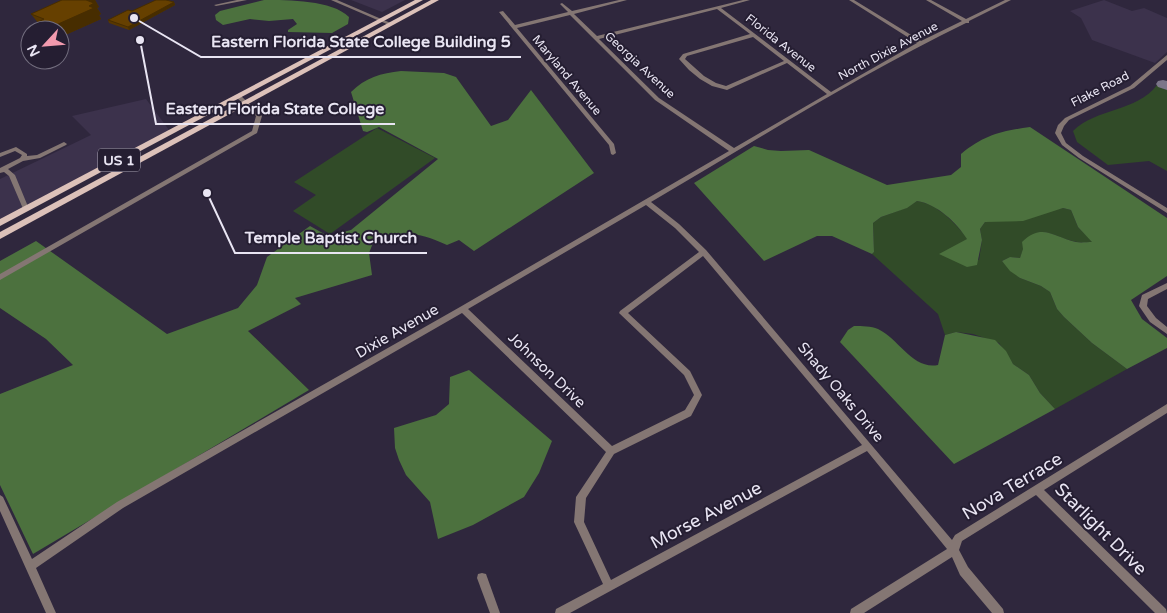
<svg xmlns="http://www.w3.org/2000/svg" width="1167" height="613" viewBox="0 0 1167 613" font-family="'Varela Round',sans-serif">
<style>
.built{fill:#3c324c}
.green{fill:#314b28}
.forest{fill:#4c713e}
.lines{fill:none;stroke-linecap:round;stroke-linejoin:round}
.taxiway{fill:#7c7689;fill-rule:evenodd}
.minor{fill:#847673;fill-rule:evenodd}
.major{fill:#dcc1b9;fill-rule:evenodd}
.wall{fill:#583700}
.shaded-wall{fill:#472d00}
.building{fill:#664000;stroke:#472d00}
.labels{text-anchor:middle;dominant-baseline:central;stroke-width:4;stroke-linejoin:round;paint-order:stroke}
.far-street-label{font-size:12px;fill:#e9e5f3;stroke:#251e32}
.shield{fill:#251e32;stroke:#aea9b9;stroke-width:1}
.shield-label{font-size:14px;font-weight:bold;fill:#e9e5f3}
.street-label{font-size:15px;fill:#e9e5f3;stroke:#251e32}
.near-street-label{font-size:18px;fill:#e9e5f3;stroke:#251e32}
.leader{fill:none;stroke:#e9e5f3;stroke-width:2}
.callout-dot{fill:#e9e5f3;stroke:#251e32;stroke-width:2}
.callout-label{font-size:16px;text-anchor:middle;font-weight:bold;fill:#e9e5f3;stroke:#251e32;stroke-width:4;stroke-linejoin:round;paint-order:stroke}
</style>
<rect width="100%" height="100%" fill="#2f273d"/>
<g class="built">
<polygon points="351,0 405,0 382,12"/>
<polygon points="1104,0 1132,11 1144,8 1167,18 1167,52 1155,63 1092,40 1081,18 1070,11"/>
<polygon points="146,99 169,130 0,219 0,179 91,135 72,116"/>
</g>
<g class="green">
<path d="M 1157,85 L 1167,90 L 1167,171 L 1149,161 L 1108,165 L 1077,142 L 1073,131 C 1096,108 1137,112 1157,85 Z"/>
<polygon points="377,128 435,158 330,234 293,211 316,195 294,182"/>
<path d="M 917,201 C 938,204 956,224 968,239 L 956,246 L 979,260 L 982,240 L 980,229 L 985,222 L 1063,208 L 1071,210 L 1078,227 L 1093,242 C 1088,242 1082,243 1077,242 C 1047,236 1036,216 1020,258 L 1010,257 L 1002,261 L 1020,278 L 1041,286 L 1050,292 L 1057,309 L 1064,317 L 1092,343 L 1127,369 L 1055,409 L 1040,393 L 1029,375 L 1013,364 L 999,343 L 973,334 L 956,332 L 945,335 L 938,314 L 872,254 L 874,252 L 873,223 L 881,217 L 906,208 Z"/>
</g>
<g class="forest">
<path d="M 264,0 C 289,0 332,0 349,17 L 348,24 L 332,33 L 288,32 L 288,30 L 297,24 L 293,19 L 269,21 L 250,19 L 223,25 L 216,20 L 215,15 L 220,11 Z"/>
<path d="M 401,71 L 444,73 L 456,77 L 491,126 L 508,120 L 531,90 L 594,173 L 474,251 L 459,240 L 447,245 C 418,232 402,229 373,243 L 369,253 L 372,275 L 295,298 L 301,304 L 248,331 L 309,390 L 33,554 L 0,485 L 0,394 L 73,365 L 46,339 L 0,308 L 0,261 L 36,241 L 167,334 L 238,308 L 257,285 L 267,257 L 310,226 L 328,236 L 351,230 L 438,159 L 379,127 L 367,132 L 363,131 L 351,92 C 365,78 381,73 401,71 Z"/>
<path d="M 1030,127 L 1167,218 L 1167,276 L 1131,300 L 1142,319 L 1167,338 L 1167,348 L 1127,369 L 1092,343 L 1064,317 L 1057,309 L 1050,292 L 1041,286 L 1020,278 L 1010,271 L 1002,261 L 1010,257 L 1020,258 L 1023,249 L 1022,242 C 1042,222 1054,237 1076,242 C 1081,243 1087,242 1092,242 L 1078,227 L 1071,210 L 1063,208 L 1023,221 L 985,222 L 980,229 L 982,240 L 977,265 L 967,267 L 939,254 L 967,239 C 957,223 937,204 917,201 L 907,208 L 881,217 L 873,223 L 874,252 L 872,254 L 832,236 L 817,236 L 764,261 L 694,183 L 754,146 L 768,150 L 781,151 L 809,150 L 887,185 L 951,175 L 961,167 L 961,154 C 984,135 1001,131 1030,127 Z"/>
<path d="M 854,326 C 862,326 871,326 878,329 C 899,339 913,370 938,365 L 945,335 L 956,332 L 995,340 L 1006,351 L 1013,364 L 1029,375 L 1040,393 L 1055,409 L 954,464 L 840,342 L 848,330 Z"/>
<polygon points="469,370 552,441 539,473 524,497 473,525 438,539 430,502 406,475 399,460 395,448 394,428 436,415 449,404 450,377"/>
</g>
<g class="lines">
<polygon class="taxiway" points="1163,80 1167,81 1167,90 1158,87 1156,84 1158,81"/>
<g class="minor">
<polygon points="237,0 247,0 216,6 214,5"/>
<polygon points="331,0 337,0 393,24 389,25"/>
<path d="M 619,0 L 627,0 L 574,14 L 597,36 L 743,0 L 750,0 L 721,8 L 831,92 L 917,43 L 849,0 L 854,0 L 921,41 L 962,21 L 926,0 L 931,0 L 966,19 L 1005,0 L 1011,0 L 969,21 L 969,23 L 966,23 C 857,76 755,141 651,202 L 679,224 L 706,250 L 952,540 L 955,535 L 1167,404 L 1167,413 L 1044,490 L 1166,609 L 1167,613 L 1155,613 L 1036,495 L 962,541 L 959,550 L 968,567 L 1003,609 L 1004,613 L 992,613 L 960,575 L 952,557 L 864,613 L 850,613 L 851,609 L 947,549 L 867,451 L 570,613 L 555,613 L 556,609 L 603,584 L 574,522 L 576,497 L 606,452 L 462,313 L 123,508 L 36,568 L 56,613 L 46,613 L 0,511 L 0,495 L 3,497 L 32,559 L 117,502 L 460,307 L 729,151 L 655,100 L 570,15 L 517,28 L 614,144 L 616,153 L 613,155 L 611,154 L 609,145 L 499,12 L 503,11 L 515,25 L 568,12 L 560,4 L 562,3 L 572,11 ZM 717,9 L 750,34 L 683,54 L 679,59 L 689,70 L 700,79 L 712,86 L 727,90 L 787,63 L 827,94 L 734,148 L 659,98 L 599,39 ZM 753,37 L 784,61 L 726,86 L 716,83 L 704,76 L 685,59 L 687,56 ZM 646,205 L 675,228 L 699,252 L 620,311 L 619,313 L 684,375 L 694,395 L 685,410 L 612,446 L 468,309 ZM 703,256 L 862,445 L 611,580 L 584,522 L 586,498 L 614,454 L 691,416 L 702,395 L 690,371 L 628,313 Z"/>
<polygon points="1167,55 1167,60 1134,88 1069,120 1064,126 1061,133 1066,143 1083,156 1167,208 1167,213 1079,158 1062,145 1055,133 1058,125 1065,118 1130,86"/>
<polygon points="238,94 240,95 262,116 257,133 0,280 0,274 252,131 256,116 236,97 235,96"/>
<polygon points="64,142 67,144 66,145 40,158 23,161 8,169 15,175 29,209 26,211 24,211 9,176 4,172 0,173 0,168 20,158 22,155 15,151 0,157 0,153 16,147 27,154 27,156 37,155"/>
<polygon points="1167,283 1167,289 1148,299 1147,306 1156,318 1167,327 1167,334 1150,322 1139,306 1142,295"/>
<polygon points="482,573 486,574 500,613 490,613 477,578 478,574"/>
</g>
<g class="major">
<polygon points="415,0 423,0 0,226 0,219"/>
<polygon points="431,0 439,0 0,239 0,232"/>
</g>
</g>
<g class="wall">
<polygon points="62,0 95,0 99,7 97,8 101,14 99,15 101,19 63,36 60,37 60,30 46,30 43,26 39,24 31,14"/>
<polygon points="174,2 175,5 129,30 109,23 108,20 132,11"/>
</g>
<g class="shaded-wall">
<polygon points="85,0 95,0 99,7 97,8 101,14 99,15 101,19 63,36 60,37 60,30 49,30 47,27"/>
<polygon points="174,2 175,5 129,30 128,27"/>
</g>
<g class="building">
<polygon points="62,0 86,0 94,3 89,6 94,8 56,25 47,27 48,25 40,21 44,19 31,14"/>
<polygon points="156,0 166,0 174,2 128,27 108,20 128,10 132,11"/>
</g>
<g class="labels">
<g class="far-street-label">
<text transform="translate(781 43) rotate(38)">Florida Avenue</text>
<text transform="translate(888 51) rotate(-28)">North Dixie Avenue</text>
<text transform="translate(640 65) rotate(43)">Georgia Avenue</text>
<text transform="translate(567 75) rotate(50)">Maryland Avenue</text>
<text transform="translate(1100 89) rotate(-27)">Flake Road</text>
</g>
<rect class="shield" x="98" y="148.5" width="42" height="23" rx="4"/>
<g class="shield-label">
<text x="119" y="160">US 1</text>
</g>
<g class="street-label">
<text transform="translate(397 331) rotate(-30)">Dixie Avenue</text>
<text transform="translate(547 370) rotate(44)">Johnson Drive</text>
<text transform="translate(841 392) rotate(50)">Shady Oaks Drive</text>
</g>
<g class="near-street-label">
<text transform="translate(1012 486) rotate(-31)">Nova Terrace</text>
<text transform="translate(706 515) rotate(-28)">Morse Avenue</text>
<text transform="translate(1101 529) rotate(45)">Starlight Drive</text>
</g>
</g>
<path class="leader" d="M134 18L201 57H521M140 40L156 124H395M207 193L235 253H427"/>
<g class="callout-dot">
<circle cx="134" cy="18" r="5"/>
<circle cx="140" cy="40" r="5"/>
<circle cx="207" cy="193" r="5"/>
</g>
<g class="callout-label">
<text x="361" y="47">Eastern Florida State College Building 5</text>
<text x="275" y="114">Eastern Florida State College</text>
<text x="331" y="243">Temple Baptist Church</text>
</g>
<g transform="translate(45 45) rotate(244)"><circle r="24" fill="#251e32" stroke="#736e7f"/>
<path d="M0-4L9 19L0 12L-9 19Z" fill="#f29aae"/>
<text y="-8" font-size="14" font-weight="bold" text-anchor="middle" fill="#e9e5f3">N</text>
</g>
</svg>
